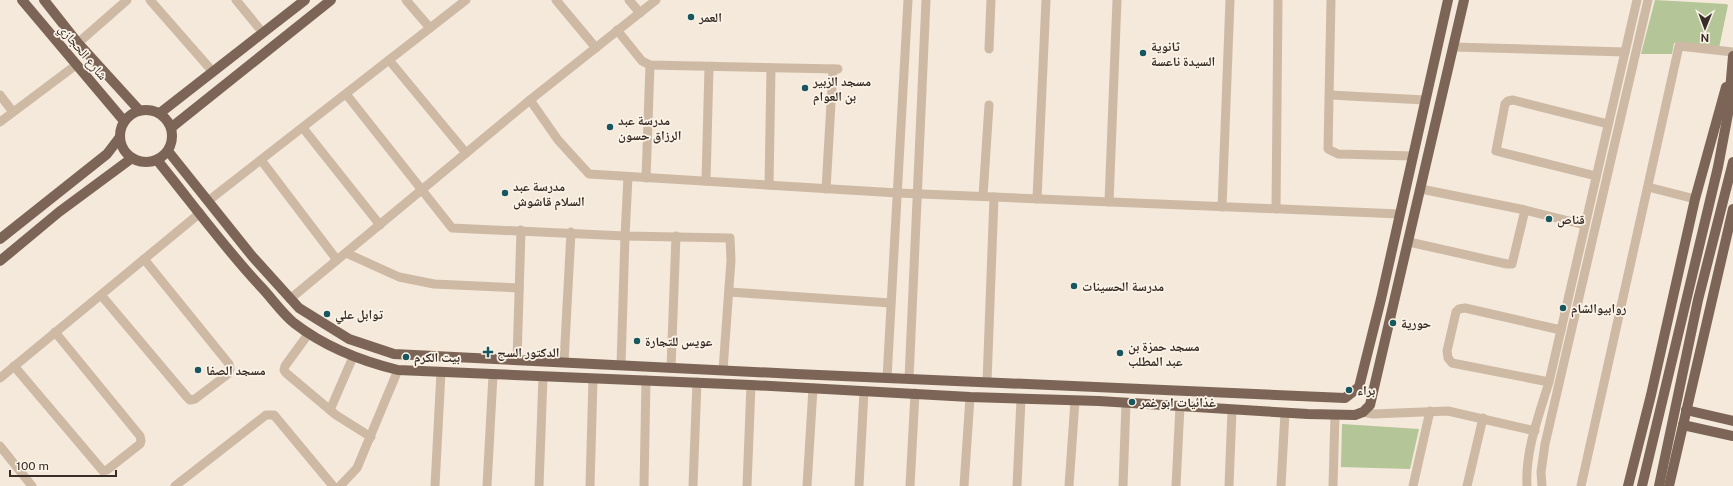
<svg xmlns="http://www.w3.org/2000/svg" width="1733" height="486" viewBox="0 0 1733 486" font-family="'Public Sans','Noto Naskh Arabic',sans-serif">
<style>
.park{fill:#b4c598}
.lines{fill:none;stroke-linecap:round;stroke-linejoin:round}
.minor{stroke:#ceb9a5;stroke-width:9}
.major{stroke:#7c6556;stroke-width:10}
.poi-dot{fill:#18575f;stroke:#fbf3e7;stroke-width:1.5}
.labels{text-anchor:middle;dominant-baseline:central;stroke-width:3.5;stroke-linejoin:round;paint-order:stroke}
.poi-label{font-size:13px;font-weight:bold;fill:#392d27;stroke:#fbf3e7;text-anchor:start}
.street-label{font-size:13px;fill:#392d27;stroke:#fbf3e7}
</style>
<rect width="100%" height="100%" fill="#f4e9da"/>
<g class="park">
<polygon points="1655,0 1726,4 1728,5 1719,48 1674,43 1672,54 1641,54"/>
<polygon points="1342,424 1419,429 1410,469 1341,467"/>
</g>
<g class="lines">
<g class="minor">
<polyline points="150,0 213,72"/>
<polyline points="236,0 263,33"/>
<polyline points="406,0 430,28"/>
<polyline points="556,0 596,48"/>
<polyline points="629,0 640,13"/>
<polyline points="1331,0 1328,149 1338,154 1413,156"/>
<polyline points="617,30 642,61 650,65 838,69"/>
<polyline points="78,43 127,0"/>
<polyline points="1453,47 1625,52"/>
<polyline points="989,49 991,0"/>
<polyline points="389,60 466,153"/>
<polyline points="346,94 452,228 625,236 730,238 731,260 723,370"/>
<polyline points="0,95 13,112"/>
<polyline points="1330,95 1425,100"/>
<polyline points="530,100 558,140 589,174 898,193 1400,214"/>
<polyline points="0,122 76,65"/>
<polyline points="303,128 380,225"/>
<polyline points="261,160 337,260"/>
<polyline points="1596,176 1496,151 1505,104 1508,101 1513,100 1608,124"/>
<polyline points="646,178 650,65"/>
<polyline points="706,181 709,67"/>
<polyline points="769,185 771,68"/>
<polyline points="1648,187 1695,199"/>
<polyline points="826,189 833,69"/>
<polyline points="1421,189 1525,210 1585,225"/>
<polyline points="983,196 989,105"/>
<polyline points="1037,199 1046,0"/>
<polyline points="208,201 466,0"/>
<polyline points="1109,202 1117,0"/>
<polyline points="1222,207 1230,0"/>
<polyline points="1276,209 1278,0"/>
<polyline points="1409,242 1507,264 1512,264 1525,210"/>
<polyline points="346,253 399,277 434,284 519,288"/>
<polyline points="729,292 891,303"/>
<polyline points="101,295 187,397 190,400 195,399 228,374 230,369 229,364 144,259"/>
<polyline points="290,299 530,100 656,0"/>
<polyline points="309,333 285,366 284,370 286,373 336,415 371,437"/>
<polyline points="517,360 521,230"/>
<polyline points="564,362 571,232"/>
<polyline points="621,365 625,236 628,177"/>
<polyline points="14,366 103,471 107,470 140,444 141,441 140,436 55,332"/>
<polyline points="671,368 676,236"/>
<polyline points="0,378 200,213"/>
<polyline points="887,378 908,0"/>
<polyline points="909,379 926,0"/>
<polyline points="987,382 994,197"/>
<polyline points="1549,382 1452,363 1448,358 1447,351 1456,312 1459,309 1465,308 1561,330"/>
<polyline points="330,410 353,357"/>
<polyline points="1363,412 1373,414 1448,411 1535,431"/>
<polyline points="0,446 32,486"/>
<polyline points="175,486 266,415 274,415 333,486"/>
<polyline points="340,486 357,468 398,370"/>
<polyline points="435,486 441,372"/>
<polyline points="487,486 493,375"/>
<polyline points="539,486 543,377"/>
<polyline points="590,486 593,379"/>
<polyline points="644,486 646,380"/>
<polyline points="693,486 697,382"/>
<polyline points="747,486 751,385"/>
<polyline points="807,486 813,388"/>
<polyline points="859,486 864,391"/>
<polyline points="910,486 915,393"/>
<polyline points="964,486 970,397"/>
<polyline points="1017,486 1021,399"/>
<polyline points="1069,486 1075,401"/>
<polyline points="1123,486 1126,403"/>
<polyline points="1176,486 1180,406"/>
<polyline points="1229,486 1232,410"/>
<polyline points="1281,486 1285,413"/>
<polyline points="1333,486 1335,415"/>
<polyline points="1413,486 1430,411"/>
<polyline points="1467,486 1483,418"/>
<path d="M 1527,486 C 1525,451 1539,415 1549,382 L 1637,0"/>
<polyline points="1542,486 1541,472 1545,444 1648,0"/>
<polyline points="1581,486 1679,46 1733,52"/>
</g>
<g class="major">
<polyline points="22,0 124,121"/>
<polyline points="44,0 78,43 139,110"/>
<circle cx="146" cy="136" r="26"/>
<polyline points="160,113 305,0"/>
<polyline points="172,127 331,0"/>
<polyline points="168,151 252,256 299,308 349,339 394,354 796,374 1345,398 1359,387 1381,299 1448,0"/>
<path d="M 157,160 C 192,203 225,249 263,289 C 273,300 283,314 294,323 C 325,347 361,361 398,370 L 751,385 L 970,397 L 1099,401 L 1308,414 L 1355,415 L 1363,412 L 1370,405 L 1464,0"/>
<polyline points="0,239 107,154 120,137"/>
<polyline points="0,261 59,212 132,158"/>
<polyline points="1686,410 1733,421"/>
<polyline points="1683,425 1733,436"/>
<polyline points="1628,486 1651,395 1695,199 1726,87"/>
<polyline points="1642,486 1718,167 1728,114 1733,56"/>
<polyline points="1659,486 1698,300 1733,162"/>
<polyline points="1669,486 1733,209"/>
</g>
</g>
<g class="poi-dot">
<circle cx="691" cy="17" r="4"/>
<circle cx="1143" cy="53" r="4"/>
<circle cx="805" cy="88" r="4"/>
<circle cx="610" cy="127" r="4"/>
<circle cx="505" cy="193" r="4"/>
<circle cx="1549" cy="219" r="4"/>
<circle cx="1074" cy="286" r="4"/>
<circle cx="1563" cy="308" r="4"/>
<circle cx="327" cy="314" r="4"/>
<circle cx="1393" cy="323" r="4"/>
<circle cx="637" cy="341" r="4"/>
<path d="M486 346h4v4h4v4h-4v4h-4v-4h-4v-4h4z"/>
<circle cx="1120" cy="353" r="4"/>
<circle cx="406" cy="357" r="4"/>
<circle cx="198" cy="370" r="4"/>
<circle cx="1349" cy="390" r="4"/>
<circle cx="1132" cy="402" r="4"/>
</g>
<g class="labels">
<g class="poi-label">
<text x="699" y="17">العمر</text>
<text x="1151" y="46">ثانوية<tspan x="1151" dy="15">السيدة ناعسة</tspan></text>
<text x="813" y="81">مسجد الزبير<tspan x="813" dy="15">بن العوام</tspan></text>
<text x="618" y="120">مدرسة عبد<tspan x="618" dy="15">الرزاق حسون</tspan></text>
<text x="513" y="186">مدرسة عبد<tspan x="513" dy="15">السلام قاشوش</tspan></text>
<text x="1557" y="219">قناص</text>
<text x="1082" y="286">مدرسة الحسينات</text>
<text x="1571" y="308">روابيوالشام</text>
<text x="335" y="314">توابل علي</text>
<text x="1401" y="323">حورية</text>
<text x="645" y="341">عويس للتجارة</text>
<text x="1128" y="346">مسجد حمزة بن<tspan x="1128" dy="15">عبد المطلب</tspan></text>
<text x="497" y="352">الدكتور السح</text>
<text x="414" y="357">بيت الكرم</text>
<text x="206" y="370">مسجد الصفا</text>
<text x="1357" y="390">براء</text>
<text x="1140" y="402">غذائيات ابو غمر</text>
</g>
<g class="street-label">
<text transform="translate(83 52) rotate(50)">شارع الحجازي</text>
</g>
</g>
<g transform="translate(1705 28) rotate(181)" stroke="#fbf3e7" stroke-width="3" paint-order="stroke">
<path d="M0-3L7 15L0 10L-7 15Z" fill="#392d27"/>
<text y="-6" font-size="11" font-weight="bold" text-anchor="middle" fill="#392d27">N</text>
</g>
<path d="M10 470v6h106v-6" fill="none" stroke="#392d27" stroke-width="2"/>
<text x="16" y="470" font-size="12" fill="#392d27" stroke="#fbf3e7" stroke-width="3" paint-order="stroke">100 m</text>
</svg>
